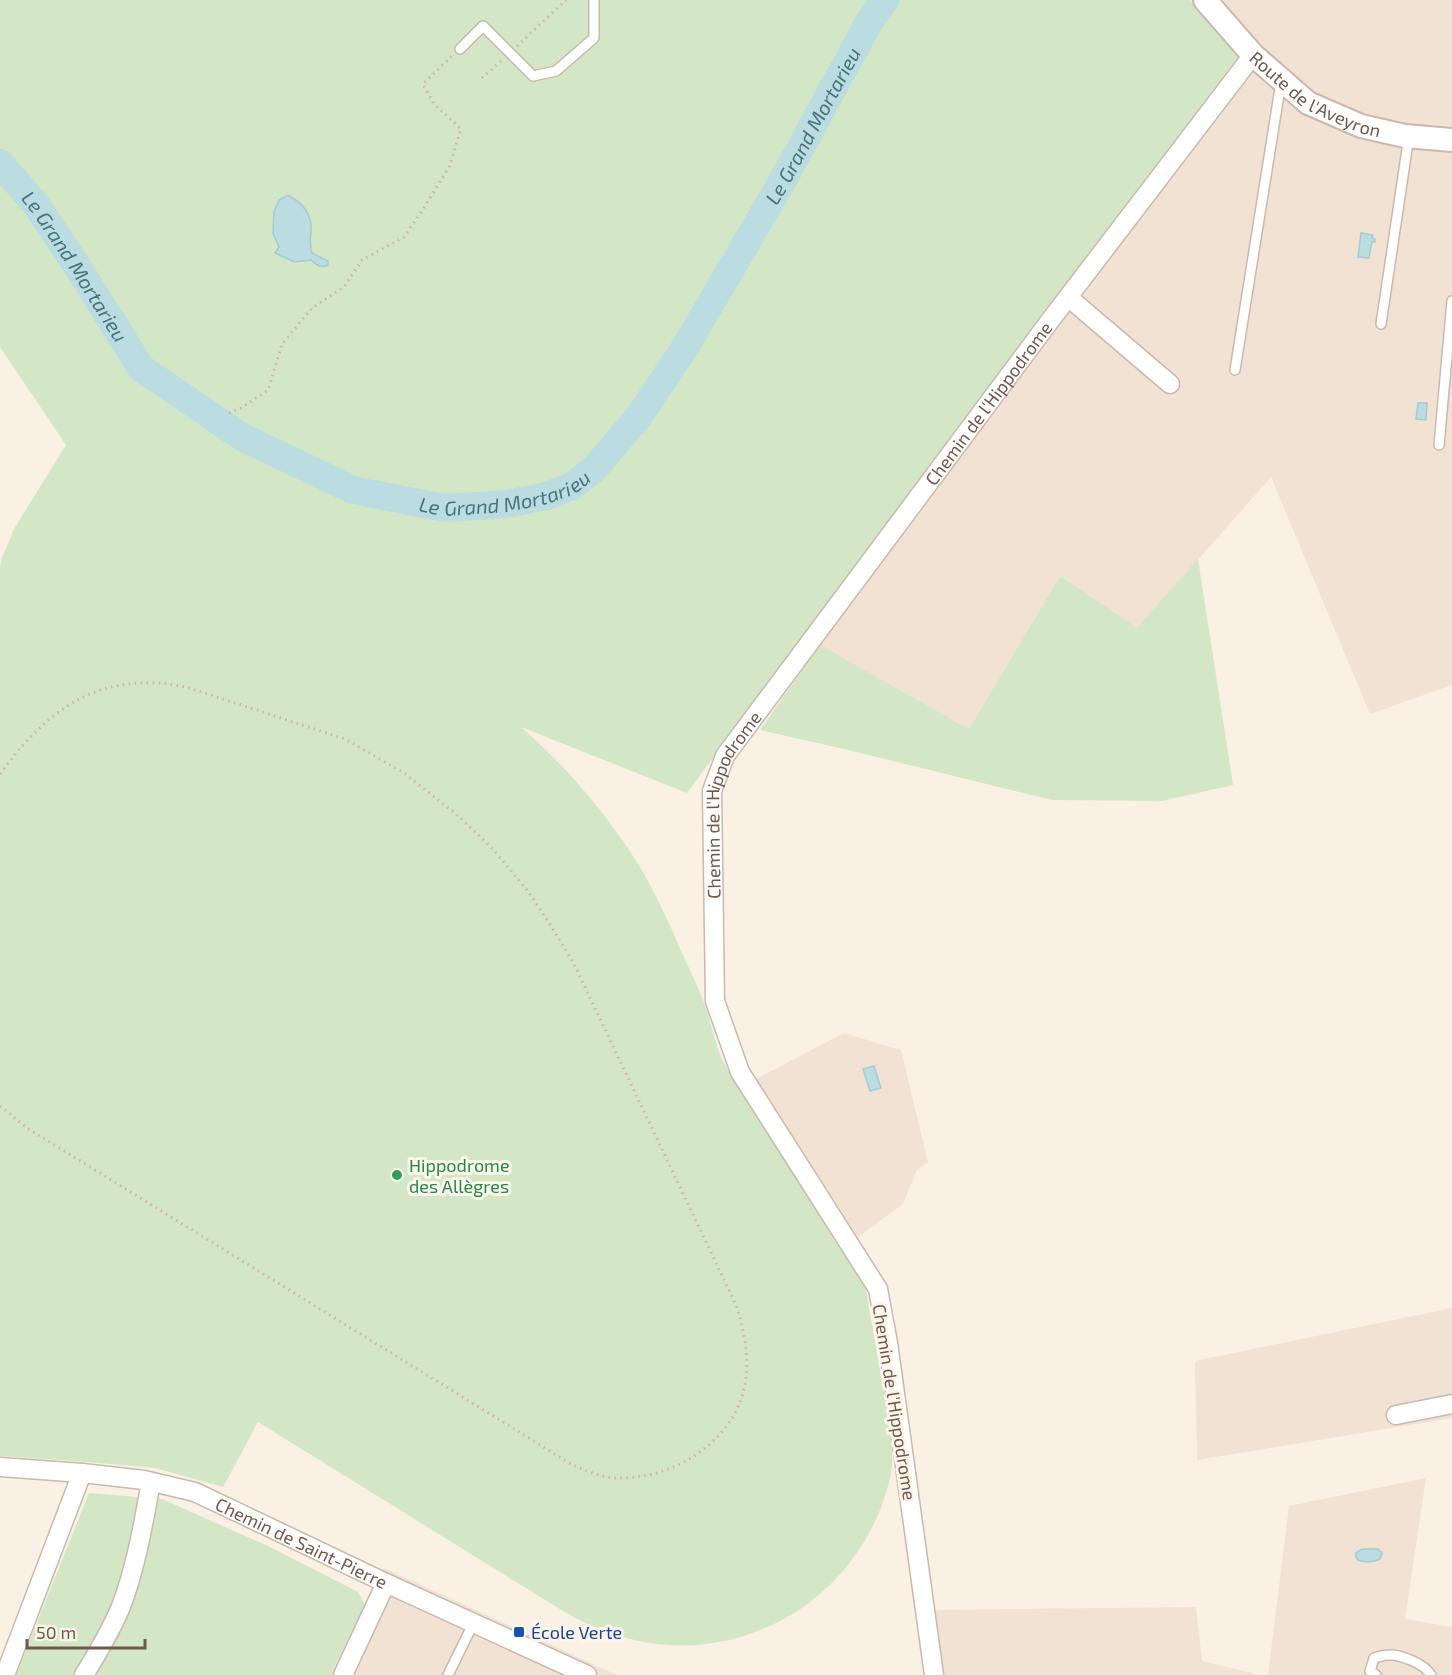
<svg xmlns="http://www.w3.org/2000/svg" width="1452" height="1675" viewBox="0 0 1452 1675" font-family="'Exo 2',sans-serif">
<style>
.residential{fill:#f1e2d4}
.green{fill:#d3e6c5}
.water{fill:#bbdde1;stroke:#a2ccd2;stroke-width:1.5}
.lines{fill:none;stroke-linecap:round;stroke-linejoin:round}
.river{stroke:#bbdde1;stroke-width:28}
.service-casing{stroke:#cab8ac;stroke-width:12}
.minor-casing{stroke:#cab8ac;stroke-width:21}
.tertiary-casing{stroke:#cab8ac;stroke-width:26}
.path{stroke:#d1b3a2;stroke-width:3;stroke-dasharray:1.5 4.5;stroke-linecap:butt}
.service{stroke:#fff;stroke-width:9}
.minor{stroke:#fff;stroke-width:18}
.tertiary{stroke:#fff;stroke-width:22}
.leisure-dot{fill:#2e9e5b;stroke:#fdf5ea;stroke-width:2}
.transit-dot{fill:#1a4fb4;stroke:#fdf5ea;stroke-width:2}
.labels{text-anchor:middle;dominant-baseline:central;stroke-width:6;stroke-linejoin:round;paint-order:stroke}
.street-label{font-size:18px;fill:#70584d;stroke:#fdf5ea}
.leisure-label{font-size:18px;fill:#27864d;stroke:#fdf5ea;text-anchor:start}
.transit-label{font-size:18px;fill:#164399;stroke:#fdf5ea;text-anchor:start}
.water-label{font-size:20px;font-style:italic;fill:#45737b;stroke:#fdf5ea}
</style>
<rect width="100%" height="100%" fill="#faf1e4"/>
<g class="residential">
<polygon points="1189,0 1452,0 1452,685 1370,714 1271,477 1137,629 1060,576 969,729 803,636 1239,58"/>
<polygon points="844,1033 901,1050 928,1162 917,1170 903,1204 858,1237 756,1079"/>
<polygon points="1452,1308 1452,1418 1197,1460 1195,1361"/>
<polygon points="1426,1478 1405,1619 1452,1627 1452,1675 1268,1675 1289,1506"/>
<polygon points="384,1568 617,1675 330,1675"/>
<polygon points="1196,1607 1202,1661 1260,1675 932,1675 923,1610"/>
</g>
<g class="green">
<path d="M 0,0 L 1189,0 L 1239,58 L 803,636 L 687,793 L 521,727 C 566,766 605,812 637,862 C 654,890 669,923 682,953 C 689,969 697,984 703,1000 C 711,1020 714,1042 723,1061 C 734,1081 748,1101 760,1120 C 785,1160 810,1200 834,1240 C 844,1255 857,1271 865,1288 C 868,1296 868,1305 870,1313 C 873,1330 876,1347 879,1364 C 884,1397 894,1431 892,1465 C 891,1477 887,1490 883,1502 C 866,1551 828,1596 782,1620 C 709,1658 633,1652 563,1611 L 258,1422 L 223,1487 L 155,1468 L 88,1462 L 0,1456 L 0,567 L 2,558 L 14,529 L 66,445 L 0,347 Z"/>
<polygon points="1198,559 1233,785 1162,801 1052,800 844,749 760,730 820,645 969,729 1060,576 1137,628"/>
<polygon points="89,1493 162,1499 268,1546 358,1592 365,1605 330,1675 16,1675"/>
</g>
<g class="water">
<path d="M 288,195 C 299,201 309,210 311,224 C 312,234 308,243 312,253 L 328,261 L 328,265 C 321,269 316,264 311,260 L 294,262 L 275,253 L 279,247 L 273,233 L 274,212 L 279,200 Z"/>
<polygon points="1361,233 1373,235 1372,238 1375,239 1375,242 1372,242 1369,258 1358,257"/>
<polygon points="1418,403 1427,403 1426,420 1416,419"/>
<polygon points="874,1066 881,1088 870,1091 863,1069"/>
<path d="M 1362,1549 L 1378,1549 L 1382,1553 L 1380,1559 C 1374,1562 1364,1563 1358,1560 L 1356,1557 L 1356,1553 Z"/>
</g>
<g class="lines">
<path class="river" id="s1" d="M 0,163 L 37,206 L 75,263 L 141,368 L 242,437 L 353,490 L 444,508 L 507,504 L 546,496 L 571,487 L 594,469 L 640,415 L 684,349 L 783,180 L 869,22 L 885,0"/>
<g class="service-casing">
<g id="service">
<polyline points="460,49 483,26 533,76 556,71 594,38 594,0"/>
<polyline points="1381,324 1409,136"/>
<polyline points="1235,370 1281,82"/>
<polyline points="1439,445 1452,301"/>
<polyline points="448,1675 474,1622"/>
<path d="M 1376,1675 L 1370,1671 L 1374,1658 C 1378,1657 1384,1655 1388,1655 C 1400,1654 1425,1664 1431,1675"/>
</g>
</g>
<g class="minor-casing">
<g id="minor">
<polyline points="1068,297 1170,384"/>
<polyline points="1396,1415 1452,1404"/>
<path id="s2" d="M 0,1467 L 82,1473 L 144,1480 L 195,1492 L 386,1583 L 587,1675"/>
<polyline points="5,1675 82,1473"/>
<path d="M 84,1675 C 97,1654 110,1632 120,1609 C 136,1568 143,1525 151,1482"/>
<polyline points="343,1675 386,1583"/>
<path id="s3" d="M 934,1675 L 888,1343 L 878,1289 L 740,1072 L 715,1001 L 712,791 L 725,756 L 1049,322 L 1253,55"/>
</g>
</g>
<g class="tertiary-casing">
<g id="tertiary">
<path id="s4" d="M 1205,0 L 1253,55 L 1308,103 L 1361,126 L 1405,136 L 1452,140"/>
</g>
</g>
<g class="path">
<polyline points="517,46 566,0"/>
<polyline points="482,78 501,61"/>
<polyline points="229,413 241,408 268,390 282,344 312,308 344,287 362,260 404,237 425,206 449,167 461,129 434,104 423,84 452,56"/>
<path d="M 0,774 C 41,718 86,679 158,683 C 167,683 177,686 186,687 L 345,739 L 404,773 L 456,814 L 491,847 L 527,890 L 543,913 L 573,962 L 736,1305 C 747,1338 753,1377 737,1409 C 715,1453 664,1480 615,1478 C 599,1477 585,1470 571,1464 L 27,1128 L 0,1106"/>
</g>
<use href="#service" class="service"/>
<use href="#minor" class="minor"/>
<use href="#tertiary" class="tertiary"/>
</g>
<circle class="leisure-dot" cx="397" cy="1175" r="6"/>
<rect class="transit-dot" x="513" y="1626" width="12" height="12" rx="3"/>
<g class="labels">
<g class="street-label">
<text stroke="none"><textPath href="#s4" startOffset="148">Route de l'Aveyron</textPath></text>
<text stroke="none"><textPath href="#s3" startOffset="1410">Chemin de l'Hippodrome</textPath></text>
<text stroke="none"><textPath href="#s3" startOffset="924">Chemin de l'Hippodrome</textPath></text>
<text transform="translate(895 1402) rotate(81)">Chemin de l'Hippodrome</text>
<text stroke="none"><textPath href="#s2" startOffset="315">Chemin de Saint-Pierre</textPath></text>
</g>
<g class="leisure-label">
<text x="409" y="1165">Hippodrome<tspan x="409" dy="21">des Allègres</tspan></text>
</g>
<g class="transit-label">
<text x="531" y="1632">École Verte</text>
</g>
<g class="water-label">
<text stroke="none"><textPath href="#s1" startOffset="1154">Le Grand Mortarieu</textPath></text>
<text stroke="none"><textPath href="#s1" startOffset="128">Le Grand Mortarieu</textPath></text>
<text stroke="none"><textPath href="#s1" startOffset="650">Le Grand Mortarieu</textPath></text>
</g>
</g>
<path d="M27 1639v9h118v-9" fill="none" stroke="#70584d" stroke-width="3"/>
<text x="36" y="1639" font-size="18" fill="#70584d" stroke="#fdf5ea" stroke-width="4.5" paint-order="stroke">50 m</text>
</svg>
